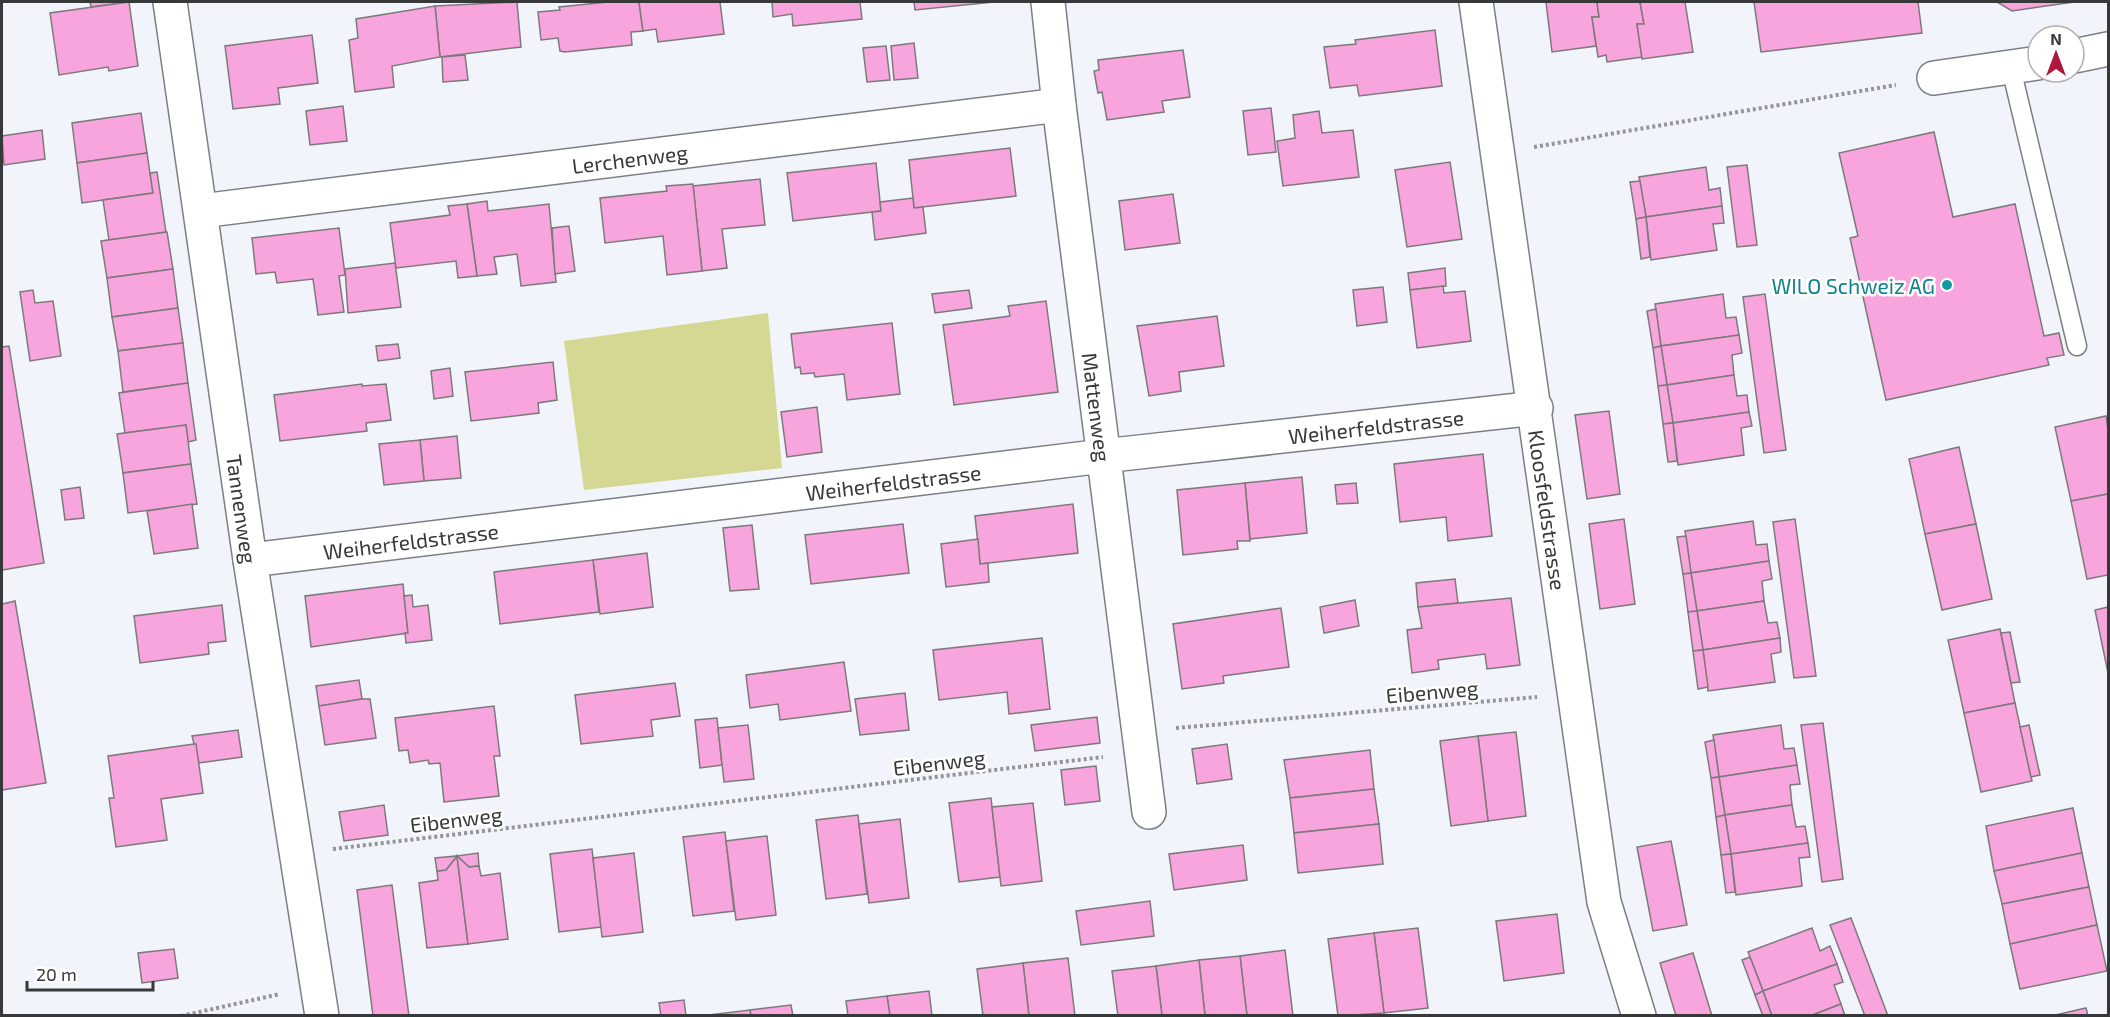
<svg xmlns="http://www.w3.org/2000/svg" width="2110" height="1017" viewBox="0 0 2110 1017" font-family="'Exo 2',sans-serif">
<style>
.green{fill:#d5d893}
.building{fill:#f8a4dd;stroke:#7e797c;stroke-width:1.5}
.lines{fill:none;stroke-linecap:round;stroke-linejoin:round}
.lane-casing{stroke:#7c7f84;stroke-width:21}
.street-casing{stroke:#7c7f84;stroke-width:36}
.path{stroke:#939599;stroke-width:4;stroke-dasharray:3 3;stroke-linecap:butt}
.lane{stroke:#fff;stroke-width:18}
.street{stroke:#fff;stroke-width:33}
.culture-dot{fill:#0f9aa8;stroke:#fff;stroke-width:2}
.labels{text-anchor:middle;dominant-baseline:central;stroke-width:5;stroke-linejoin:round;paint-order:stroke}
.street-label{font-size:21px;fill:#37383a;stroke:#fff}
.culture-label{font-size:21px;fill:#0d838f;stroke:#fff;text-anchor:end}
</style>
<rect width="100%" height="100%" fill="#f1f4fa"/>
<polygon class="green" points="768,313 782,468 584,490 564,341"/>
<g class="building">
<polygon points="90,2 129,2 91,7"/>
<polygon points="129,2 138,66 109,71 108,67 59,75 50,13"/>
<polygon points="517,2 521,47 440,57 435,6"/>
<polygon points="608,2 639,2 643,31 631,32 632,45 565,52 560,51 558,38 541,40 538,12 560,10 559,7"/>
<polygon points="639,2 720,2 724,34 658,42 656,29 643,31"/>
<polygon points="772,2 860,2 862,19 793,26 792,14 773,17"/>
<polygon points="914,2 994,2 915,10"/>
<polygon points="1546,2 1597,2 1599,17 1592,17 1596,46 1552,52"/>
<polygon points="1597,2 1640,2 1644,24 1637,24 1642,57 1607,62 1606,55 1598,57 1592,17 1599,17"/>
<polygon points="1640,2 1685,2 1693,52 1642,59 1637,24 1644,24"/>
<polygon points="1754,2 1918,2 1922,33 1761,52"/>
<polygon points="1997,2 2074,2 2012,11"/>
<polygon points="435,6 440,57 392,66 394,87 355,92 349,40 358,38 356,19"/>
<polygon points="1435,30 1442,86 1359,96 1357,85 1330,88 1324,47 1356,44 1355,40"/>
<polygon points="312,35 318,83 278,88 280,104 233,109 225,46"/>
<polygon points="914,43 918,78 894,80 891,46"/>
<polygon points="886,46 890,80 867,82 863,48"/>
<polygon points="1183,50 1190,97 1162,101 1164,112 1107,120 1102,92 1098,93 1094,71 1099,70 1098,60"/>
<polygon points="465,55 468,80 443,82 442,57"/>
<polygon points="343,106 347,141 310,145 306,111"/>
<polygon points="1271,108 1276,152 1248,155 1243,111"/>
<polygon points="1319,111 1322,133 1353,130 1359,177 1283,186 1277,141 1295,138 1293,115"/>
<polygon points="141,113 147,153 77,163 72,123"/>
<polygon points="42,130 45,159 4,165 2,136"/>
<polygon points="1934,132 1953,217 2015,204 2044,336 2059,333 2064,355 2047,358 2049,365 1886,400 1850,238 1858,236 1839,153"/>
<polygon points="1010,148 1016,196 914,208 909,160"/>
<polygon points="147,153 153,193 82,203 77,163"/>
<polygon points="1450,162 1462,239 1407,247 1395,170"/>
<polygon points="876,163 881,211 793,221 787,173"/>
<polygon points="1747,165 1757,245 1737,247 1727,167"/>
<polygon points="1706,167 1709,190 1720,188 1722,206 1646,217 1639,177"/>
<polygon points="157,172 166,232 109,240 103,200 153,193 150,173"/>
<polygon points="760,179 765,225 722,229 727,268 702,271 693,186"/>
<polygon points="1640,181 1646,217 1636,219 1630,182"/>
<polygon points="693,184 702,271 667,275 663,236 605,243 600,198 667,191 666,186"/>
<polygon points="1173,194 1180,243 1125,250 1119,201"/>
<polygon points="913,198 914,208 923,207 926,233 875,240 872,212 881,211 880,202"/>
<polygon points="487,201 488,211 549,204 556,282 521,286 517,254 494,257 497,274 477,276 467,204"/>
<polygon points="467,204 477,276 458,278 456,261 396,268 390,223 450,215 448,206"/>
<polygon points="1722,206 1724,223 1713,224 1717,250 1651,260 1646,217"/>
<polygon points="1646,217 1650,257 1641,259 1636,219"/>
<polygon points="569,226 575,271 555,274 552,228"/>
<polygon points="339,228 345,275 339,276 344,312 318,315 313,279 277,283 275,272 256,274 252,238"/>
<polygon points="167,232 173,269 107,278 101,241"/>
<polygon points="395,263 401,307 348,313 345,269"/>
<polygon points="1445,268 1446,286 1410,290 1408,273"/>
<polygon points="173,269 178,308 112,317 107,278"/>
<polygon points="1443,286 1444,293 1465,291 1471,341 1417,348 1410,290"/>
<polygon points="1383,287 1387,322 1357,326 1353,290"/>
<polygon points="33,290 35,303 53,301 61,356 30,361 20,292"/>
<polygon points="969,290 972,308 935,313 932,294"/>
<polygon points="1723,294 1726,318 1736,317 1739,335 1661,346 1655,304"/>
<polygon points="1765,294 1786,450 1764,453 1743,297"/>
<polygon points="1046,301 1058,392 954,405 943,325 1010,316 1008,306"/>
<polygon points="178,308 183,343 118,351 112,317"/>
<polygon points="1656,309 1661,346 1653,348 1647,311"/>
<polygon points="1217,316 1224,366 1179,372 1181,391 1149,396 1137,326"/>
<polygon points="892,323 900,394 847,400 844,374 815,377 814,373 801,374 800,367 795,368 791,334"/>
<polygon points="1739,335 1742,353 1732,355 1734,375 1667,385 1661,346"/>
<polygon points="183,343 188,383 123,392 118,351"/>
<polygon points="398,344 400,358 378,361 376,346"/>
<polygon points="9,346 44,563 2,570 2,347"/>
<polygon points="1661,346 1667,385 1658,386 1653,348"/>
<polygon points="553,362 557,400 538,403 539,413 471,421 465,372"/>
<polygon points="450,368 453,396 434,399 431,371"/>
<polygon points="1734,375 1737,396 1747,395 1749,412 1673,423 1667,385"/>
<polygon points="188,383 196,440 188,442 186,425 125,433 119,393"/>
<polygon points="362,384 362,386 386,384 391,420 366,423 367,431 280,441 274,395"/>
<polygon points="1667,385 1673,423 1663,424 1658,386"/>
<polygon points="817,407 822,452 787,457 781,412"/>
<polygon points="1609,411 1620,494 1587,499 1575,415"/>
<polygon points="1749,412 1752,426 1741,428 1744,455 1678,465 1673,423"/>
<polygon points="2106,416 2108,430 2108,494 2071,501 2055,427"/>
<polygon points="1673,423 1677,461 1668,462 1663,424"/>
<polygon points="186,425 191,464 123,473 117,434"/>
<polygon points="457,436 461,478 424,481 420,440"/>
<polygon points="420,440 424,481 384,485 379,444"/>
<polygon points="1959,447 1976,524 1925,534 1909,459"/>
<polygon points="1483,454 1492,536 1448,541 1446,517 1400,522 1394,464"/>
<polygon points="191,464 197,504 128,513 123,473"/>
<polygon points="1302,477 1307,533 1250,539 1245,483"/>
<polygon points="1245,483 1250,541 1237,541 1238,549 1183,555 1177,490"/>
<polygon points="1356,483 1358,503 1337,504 1335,485"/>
<polygon points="80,487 84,518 65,520 61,490"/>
<polygon points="2108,494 2108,575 2087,579 2071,501"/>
<polygon points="192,504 198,548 154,554 147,511"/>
<polygon points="1073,504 1078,553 980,564 975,516"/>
<polygon points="1624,519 1635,604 1600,609 1589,524"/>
<polygon points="1795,519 1816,676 1794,678 1773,522"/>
<polygon points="1753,521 1756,545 1767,544 1769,561 1691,573 1685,531"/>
<polygon points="903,524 909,573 811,584 805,535"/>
<polygon points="1976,524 1992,599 1942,610 1925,534"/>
<polygon points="752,525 759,589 730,591 723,528"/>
<polygon points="1686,536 1691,573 1683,574 1677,537"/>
<polygon points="978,539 980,564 988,563 989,582 946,587 941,544"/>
<polygon points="647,553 653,607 600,614 593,560"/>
<polygon points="593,560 599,612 500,624 494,572"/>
<polygon points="1769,561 1772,579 1762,581 1764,601 1697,611 1691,573"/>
<polygon points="1691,573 1697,611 1688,612 1683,574"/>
<polygon points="1455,579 1458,603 1418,607 1416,583"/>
<polygon points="403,584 408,633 311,647 305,596"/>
<polygon points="412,595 413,607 428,605 432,640 406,643 405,633 408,633 404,596"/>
<polygon points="1511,598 1520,665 1487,669 1485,654 1438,660 1439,669 1412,673 1407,630 1422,628 1418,607"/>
<polygon points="1355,600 1359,626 1324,633 1320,607"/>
<polygon points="15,601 46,783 2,790 2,604"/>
<polygon points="1764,601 1768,623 1777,622 1780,638 1703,650 1697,611"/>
<polygon points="222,605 226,641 208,643 209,654 140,663 134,616"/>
<polygon points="2108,607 2108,673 2095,610"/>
<polygon points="1281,608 1289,667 1223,676 1224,683 1182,689 1173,624"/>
<polygon points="1697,611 1703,650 1693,651 1688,612"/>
<polygon points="2000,629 2015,703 1964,713 1948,640"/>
<polygon points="2010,632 2020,682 2011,683 2001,633"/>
<polygon points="1042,638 1050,709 1009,714 1007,692 939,700 933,650"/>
<polygon points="1780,638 1781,652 1771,654 1775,682 1708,691 1703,650"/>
<polygon points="1703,650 1708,687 1698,689 1693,651"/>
<polygon points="844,662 851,711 780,720 778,704 750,708 746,675"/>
<polygon points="359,680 362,699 319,706 316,686"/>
<polygon points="675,683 680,716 651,720 653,736 581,744 575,695"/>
<polygon points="905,693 909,730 860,735 855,699"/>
<polygon points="362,699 370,699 376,738 325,745 319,706"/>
<polygon points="2015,703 2032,781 1981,792 1964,713"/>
<polygon points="494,706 500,756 494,756 499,796 444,802 440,763 429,764 428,760 410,763 408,750 399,751 395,718"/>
<polygon points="1097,717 1100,743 1035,751 1031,725"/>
<polygon points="717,718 722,765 700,768 695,720"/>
<polygon points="1823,723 1843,879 1822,882 1801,725"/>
<polygon points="748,725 754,779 724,782 718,728"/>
<polygon points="1781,725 1784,749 1794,748 1797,765 1719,777 1713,735"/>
<polygon points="2029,725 2040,775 2031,777 2020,727"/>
<polygon points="238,730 242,757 199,763 192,736"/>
<polygon points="1516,732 1526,816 1488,821 1478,736"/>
<polygon points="1478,736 1488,821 1451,826 1440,741"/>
<polygon points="1714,740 1719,777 1711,778 1705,742"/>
<polygon points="194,744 196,744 203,793 161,799 167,840 116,847 109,798 114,798 108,756"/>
<polygon points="1227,744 1232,779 1197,784 1192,749"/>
<polygon points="1370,750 1374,789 1290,798 1284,760"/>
<polygon points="1797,765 1800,784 1790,785 1792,805 1725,815 1719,777"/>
<polygon points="1096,766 1100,801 1065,805 1061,770"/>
<polygon points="1719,777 1725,815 1716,817 1711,778"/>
<polygon points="1374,789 1379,824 1294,833 1290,798"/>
<polygon points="991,798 1000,877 959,882 949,803"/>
<polygon points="1033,803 1042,881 1001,886 992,807"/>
<polygon points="384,805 388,835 344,841 339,812"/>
<polygon points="1792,805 1796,827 1805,826 1808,843 1731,854 1725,815"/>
<polygon points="2073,808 2082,853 1994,871 1986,826"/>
<polygon points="858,815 867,894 826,899 816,820"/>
<polygon points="1725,815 1731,854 1721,855 1716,817"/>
<polygon points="900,819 909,898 869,903 859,824"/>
<polygon points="1379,824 1383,864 1298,873 1294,833"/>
<polygon points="725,832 734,911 693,916 683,837"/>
<polygon points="767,836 776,915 736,920 726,841"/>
<polygon points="1671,841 1687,925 1653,931 1637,847"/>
<polygon points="1808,843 1810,857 1799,858 1802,886 1736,895 1731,854"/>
<polygon points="1243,845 1247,880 1174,890 1169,854"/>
<polygon points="592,849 601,927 559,932 550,854"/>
<polygon points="478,853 479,866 469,867 457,856"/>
<polygon points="634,853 643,932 602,937 593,858"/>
<polygon points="2082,853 2089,887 2002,904 1994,871"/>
<polygon points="1731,854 1735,892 1726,893 1721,855"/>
<polygon points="457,856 468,944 427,948 419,883 438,880 437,871 446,870"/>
<polygon points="457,856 469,867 479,866 481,876 500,873 508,939 468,944"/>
<polygon points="457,856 446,870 437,871 435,858"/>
<polygon points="392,885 409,1016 373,1016 357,890"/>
<polygon points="2089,887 2097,925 2010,944 2002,904"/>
<polygon points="1150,901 1154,936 1081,945 1076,911"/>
<polygon points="1557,914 1564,973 1504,981 1496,921"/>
<polygon points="1851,918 1888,1016 1865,1016 1830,925"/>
<polygon points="2097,925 2107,971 2020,989 2010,944"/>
<polygon points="1418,928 1428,1008 1384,1013 1374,933"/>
<polygon points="1812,928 1820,951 1830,946 1837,964 1763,991 1748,952"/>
<polygon points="1374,933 1384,1013 1338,1016 1328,939"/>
<polygon points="174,949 178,978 142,983 138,953"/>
<polygon points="1285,950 1293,1016 1247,1016 1240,956"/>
<polygon points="1693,953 1712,1016 1676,1016 1660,963"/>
<polygon points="1240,956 1247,1016 1205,1016 1199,960"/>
<polygon points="1750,957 1763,991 1755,995 1742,960"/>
<polygon points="1068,958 1075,1016 1029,1016 1023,963"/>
<polygon points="1199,960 1205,1016 1162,1016 1156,966"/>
<polygon points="1023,963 1029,1016 983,1016 977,969"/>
<polygon points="1837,964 1843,982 1834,985 1841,1004 1810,1016 1772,1016 1763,991"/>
<polygon points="1156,966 1162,1016 1118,1016 1112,971"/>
<polygon points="929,991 932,1016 890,1016 887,996"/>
<polygon points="1763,991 1772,1016 1763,1016 1755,995"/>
<polygon points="887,996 890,1016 848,1016 846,1001"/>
<polygon points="684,1000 686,1016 661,1016 659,1003"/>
<polygon points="1841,1004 1845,1016 1810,1016"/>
<polygon points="791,1005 793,1016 751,1016 750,1010"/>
<polygon points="2086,1008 2088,1016 2051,1016"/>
<polygon points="750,1010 751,1016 709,1016 709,1015"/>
</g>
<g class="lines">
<g class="lane-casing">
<polyline id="lane" points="2011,68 2077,346"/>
</g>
<g class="street-casing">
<g id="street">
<path id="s1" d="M 170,2 L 250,560 L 322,1016"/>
<path id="s2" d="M 1048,2 L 1059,105 L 1149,812"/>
<path id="s3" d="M 1476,2 L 1604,902 L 1639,1016"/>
<polyline points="2074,56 2108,49"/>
<polyline points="1934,78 2038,63"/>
<path id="s4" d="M 201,211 L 1059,105"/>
<path id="s5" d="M 250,560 L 1103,456 L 1536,408"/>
</g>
</g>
<g class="path">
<polyline points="1534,147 1896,85"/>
<polyline points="1176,728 1537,697"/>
<polyline points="333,849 1103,757"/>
<polyline points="181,1016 280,994"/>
</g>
<use href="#lane" class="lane"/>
<use href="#street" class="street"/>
</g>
<circle class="culture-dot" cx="1947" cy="285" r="6"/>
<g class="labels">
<g class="street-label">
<text stroke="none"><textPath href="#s4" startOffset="432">Lerchenweg</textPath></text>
<text stroke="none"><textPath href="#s2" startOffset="408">Mattenweg</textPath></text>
<text stroke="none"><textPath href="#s5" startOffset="1134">Weiherfeldstrasse</textPath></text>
<text stroke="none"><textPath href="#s5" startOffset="648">Weiherfeldstrasse</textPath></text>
<text stroke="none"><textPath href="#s1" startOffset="512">Tannenweg</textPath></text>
<text stroke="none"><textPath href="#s3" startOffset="513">Kloosfeldstrasse</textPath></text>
<text stroke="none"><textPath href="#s5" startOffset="162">Weiherfeldstrasse</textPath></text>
<text transform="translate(1432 691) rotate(-5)">Eibenweg</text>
<text transform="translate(939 762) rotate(-7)">Eibenweg</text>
<text transform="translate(456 819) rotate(-7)">Eibenweg</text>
</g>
<g class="culture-label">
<text x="1935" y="285">WILO Schweiz AG</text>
</g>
</g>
<rect width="2110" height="1017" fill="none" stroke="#37383a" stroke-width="6"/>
<g transform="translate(2056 54)"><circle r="28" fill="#ffffff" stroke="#afafb0" stroke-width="1.5"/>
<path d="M0-4.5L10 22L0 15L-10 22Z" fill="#ac173a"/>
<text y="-9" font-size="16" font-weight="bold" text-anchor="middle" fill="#37383a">N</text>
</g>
<path d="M27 981v9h126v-9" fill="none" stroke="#37383a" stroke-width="3"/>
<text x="36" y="981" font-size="18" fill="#37383a" stroke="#ffffff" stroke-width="4.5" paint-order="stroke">20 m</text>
</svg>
